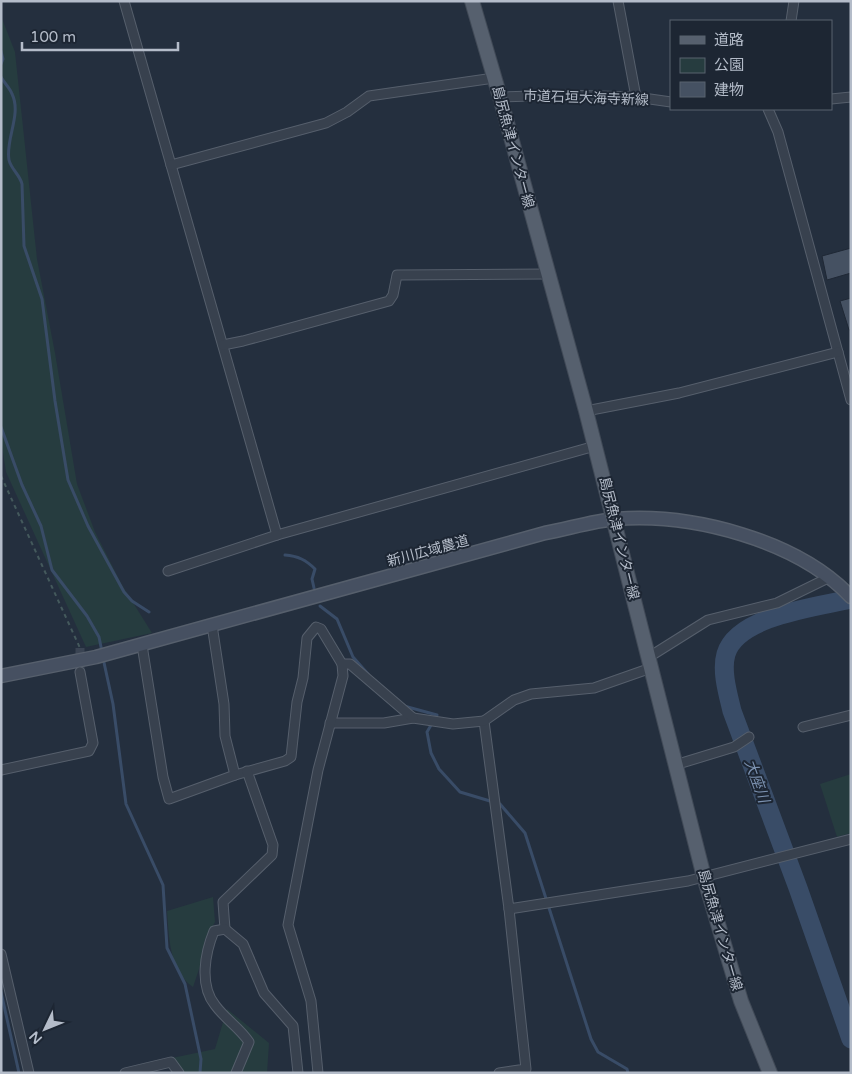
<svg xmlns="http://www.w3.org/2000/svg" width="852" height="1074" viewBox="0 0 852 1074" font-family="'Varela Round','Noto Sans JP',sans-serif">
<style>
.green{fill:#263c3f}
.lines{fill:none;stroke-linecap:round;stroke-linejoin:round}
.stream{stroke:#394c67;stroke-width:3}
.river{stroke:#394c67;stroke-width:19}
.building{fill:#455162;stroke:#1f2835}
.street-tunnel{stroke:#3a4453;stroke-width:9;stroke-dasharray:9 4.5;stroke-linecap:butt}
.street-casing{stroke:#565f6c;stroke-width:11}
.secondary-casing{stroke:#565f6c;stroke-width:15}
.primary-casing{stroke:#414a57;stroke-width:16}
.path{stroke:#44595c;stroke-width:2;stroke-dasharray:4 4;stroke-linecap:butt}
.street{stroke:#38414e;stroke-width:9}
.secondary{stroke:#465061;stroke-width:12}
.primary{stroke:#56606e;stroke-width:14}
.labels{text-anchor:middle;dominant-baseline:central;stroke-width:4;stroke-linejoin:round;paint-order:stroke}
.street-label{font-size:14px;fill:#b4bcc9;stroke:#1d2633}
.water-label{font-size:15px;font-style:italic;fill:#7c92b1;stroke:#1d2633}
</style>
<rect width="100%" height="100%" fill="#242f3e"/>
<g class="green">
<polygon points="1,16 15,52 37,259 55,353 77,484 95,532 122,585 152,633 86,647 6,472 1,440"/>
<polygon points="851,774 851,833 837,837 820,784"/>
<path d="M 213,897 L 215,922 L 205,939 L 201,963 L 193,987 C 169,970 169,937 167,911 Z"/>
<polygon points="227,1009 269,1043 267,1073 176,1073 172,1058 215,1049"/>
</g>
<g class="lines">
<g class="stream">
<polyline points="1,51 3,59 1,64"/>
<path d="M 1,77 C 4,83 10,88 12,94 C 22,114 5,140 9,160 C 11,169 20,175 22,184 L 24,246 L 42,299 L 55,401 L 68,480 L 88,526 L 124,592 L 132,601 L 149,612"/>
<polyline points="1,427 22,485 41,526 52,570 87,616 99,637 102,652"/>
<path d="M 285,555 C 298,556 306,560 315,569 L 312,579 L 314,588"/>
<polyline points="320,606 337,619 353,657 368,674"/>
<polyline points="103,658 113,704 126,804 163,885 167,948 185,984 201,1059 200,1073"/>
<polyline points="404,706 437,715 427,732 431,753 439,769 460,792 500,804 525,833 591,1039 598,1052 627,1069 628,1073"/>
<polyline points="1,992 19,1073"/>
</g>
<path class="river" d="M 851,599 C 816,607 737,616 726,654 C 721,671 728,694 732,711 L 798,888 L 851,1039"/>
</g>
<g class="building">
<polygon points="851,248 851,273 827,280 822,256"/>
<polygon points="851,298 851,330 849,330 840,301"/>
</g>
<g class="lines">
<polyline class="street-tunnel" points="80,648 80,672"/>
<g class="street-casing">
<g id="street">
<polyline points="124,1 277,535 595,446"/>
<polyline points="618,1 636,97"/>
<polyline points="791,21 794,1"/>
<polyline points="500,97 563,95 636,97 671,102"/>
<polyline points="831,99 851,97"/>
<polyline points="768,109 778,132 851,400"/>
<polyline points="171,165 326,123 347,112 369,96 494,78"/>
<polyline points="223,345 243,341 389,301 393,295 397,275 548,274"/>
<polyline points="586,411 679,393 838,352"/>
<polyline points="168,571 277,535"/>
<polyline points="142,645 163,777 169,799 235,775 225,736 224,704 212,625"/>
<polyline points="649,657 708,620 777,603 828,578"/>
<polyline points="651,668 594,688 531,694 514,700 484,721 509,909 688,881 851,839"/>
<polyline points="330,723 384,723 413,718 453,724 484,721"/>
<polyline points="803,727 851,715"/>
<polyline points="675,765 734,747 749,737"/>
<polyline points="1,770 89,751 93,743 80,672"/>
<polyline points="235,775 285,761 291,757 297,702 303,678 307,638 316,627 321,629 342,664"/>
<polyline points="225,929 223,902 272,855 273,845 247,771"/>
<polyline points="1,954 29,1073"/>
<polyline points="125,1073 171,1062 179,1073"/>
<path d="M 236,1073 L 249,1042 C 240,1028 225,1019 215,1005 C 199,985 205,953 214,931 L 225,929 L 243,944 L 264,993 L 293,1026 L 298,1073"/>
<polyline points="318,1073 311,1001 288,925 318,770 343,676 342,664 350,664 413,718"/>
<polyline points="499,1073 526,1069 509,909"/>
</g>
</g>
<g class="secondary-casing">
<path id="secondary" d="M 1,676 L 96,657 L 545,533 C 568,529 592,521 616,519 C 692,513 797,540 851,597"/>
</g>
<g class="primary-casing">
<polyline id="primary" points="472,1 500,97 586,411 704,877 741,1001 770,1073"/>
</g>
<polyline class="path" points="1,476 80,648"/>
<use href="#street" class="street"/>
<use href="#secondary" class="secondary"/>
<use href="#primary" class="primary"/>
</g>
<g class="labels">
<g class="street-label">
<text transform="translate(586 98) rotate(2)">市道石垣大海寺新線</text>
<text transform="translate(513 147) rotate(75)">島尻魚津インター線</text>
<text transform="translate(619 538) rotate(76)">島尻魚津インター線</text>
<text transform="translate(428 551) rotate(-15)">新川広域農道</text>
<text transform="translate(720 930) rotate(74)">島尻魚津インター線</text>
</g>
<g class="water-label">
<text transform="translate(757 781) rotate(70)">大座川</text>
</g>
</g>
<rect width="852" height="1074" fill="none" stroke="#b4bcc9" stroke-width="5"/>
<rect x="670" y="20" width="162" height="90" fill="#1d2633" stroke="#59626f"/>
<rect x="680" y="36" width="25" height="8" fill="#56606e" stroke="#59626f"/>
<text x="714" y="45" font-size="15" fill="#b4bcc9">道路</text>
<rect x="680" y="58" width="25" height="15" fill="#263c3f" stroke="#59626f"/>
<text x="714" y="70" font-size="15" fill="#b4bcc9">公園</text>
<rect x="680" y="82" width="25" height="15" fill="#455162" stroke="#59626f"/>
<text x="714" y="95" font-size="15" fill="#b4bcc9">建物</text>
<g transform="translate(45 1029) rotate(227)" stroke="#1d2633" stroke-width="4" paint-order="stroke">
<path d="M0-4L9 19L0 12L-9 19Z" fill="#b4bcc9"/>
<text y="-8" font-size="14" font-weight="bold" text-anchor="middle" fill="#b4bcc9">N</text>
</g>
<path d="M22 42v8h156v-8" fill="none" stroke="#b4bcc9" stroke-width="2.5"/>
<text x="30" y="42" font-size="15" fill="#b4bcc9" stroke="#1d2633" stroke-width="4" paint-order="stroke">100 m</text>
</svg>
